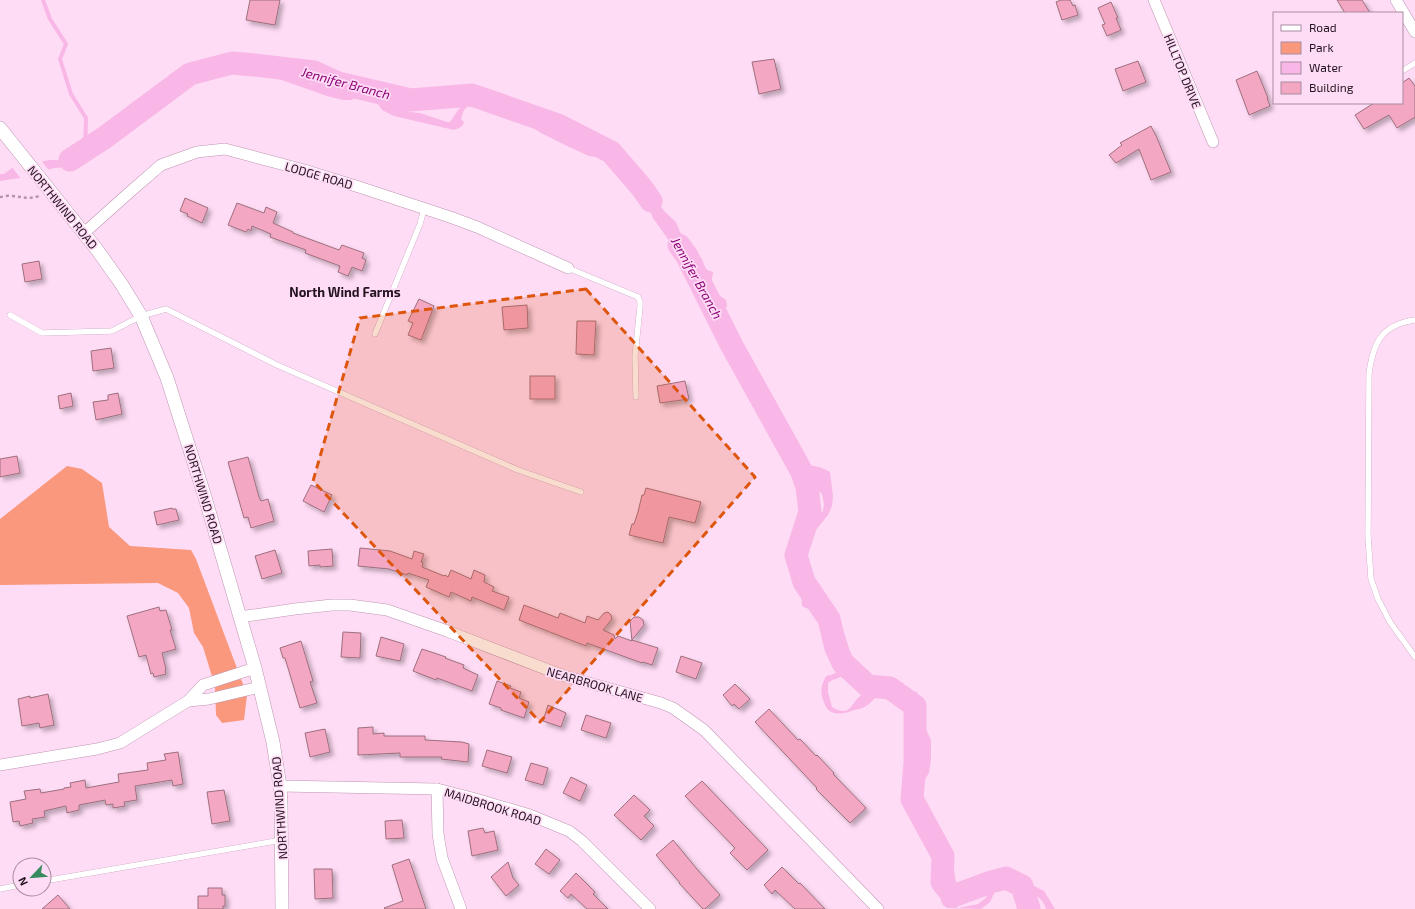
<svg xmlns="http://www.w3.org/2000/svg" width="1415" height="909" viewBox="0 0 1415 909" font-family="'Exo 2',sans-serif">
<style>
.green{fill:#f9987c}
.water{fill:#f8b7e6}
.pier{fill:#ffdcf5}
.lines{fill:none;stroke-linecap:round;stroke-linejoin:round}
.stream{stroke:#f8b7e6;stroke-width:4}
.river{stroke:#f8b7e6;stroke-width:23}
.building{fill:#f4a7c2;stroke:#9d6f7e;filter:url(#shadow)}
.service-casing{stroke:#bd95b2;stroke-width:6}
.minor-casing{stroke:#bd95b2;stroke-width:12}
.tertiary-casing{stroke:#bd95b2;stroke-width:14}
.path{stroke:#b296aa;stroke-width:2.5;stroke-dasharray:3 3;stroke-linecap:butt}
.service{stroke:#fff;stroke-width:5.5}
.minor{stroke:#fff;stroke-width:11}
.tertiary{stroke:#fff;stroke-width:13}
.marked{fill:#de560d;fill-opacity:0.2;stroke:#de560d;stroke-width:3;stroke-dasharray:8 5;stroke-linejoin:round}
.labels{text-anchor:middle;dominant-baseline:central;stroke-width:3.5;stroke-linejoin:round;paint-order:stroke}
.street-label{font-size:12px;fill:#22131e;stroke:#ffdcf5}
.water-label{font-size:13px;font-style:italic;fill:#8c0577;stroke:#ffdcf5}
.neighbourhood-label{font-size:13px;font-weight:bold;fill:#22131e;stroke:#ffdcf5}
</style>
<defs>
<filter id="shadow"><feDropShadow dx="3.5" dy="3.5" stdDeviation="2" flood-color="#0004"/></filter>
</defs>
<rect width="100%" height="100%" fill="#ffdcf5"/>
<polygon class="green" points="67,466 82,469 102,483 109,527 130,546 191,550 196,559 247,695 244,720 222,723 216,715 215,686 203,647 194,633 189,608 178,593 158,583 0,585 0,519"/>
<path class="water" d="M 244,63 L 272,67 L 302,81 L 329,89 L 346,87 L 373,92 L 392,104 L 410,112 L 420,113 L 447,122 L 450,122 L 458,110 L 468,102 L 477,98 L 499,99 L 510,103 L 523,115 L 542,128 L 555,132 L 563,138 L 577,145 L 584,147 L 596,146 L 604,148 L 632,163 L 642,170 L 649,187 L 658,198 L 660,205 L 665,212 L 676,222 L 680,232 L 702,259 L 705,269 L 713,272 C 713,276 711,279 712,282 C 713,292 719,295 726,300 L 727,306 L 723,312 L 724,316 L 735,328 L 742,347 L 747,353 L 752,364 L 756,366 L 765,396 L 777,421 L 776,432 L 778,437 L 787,453 L 793,460 L 803,467 C 813,464 821,467 830,472 L 833,496 L 832,506 L 828,515 L 798,552 L 795,568 C 798,576 805,585 812,591 C 814,593 817,594 819,596 C 821,598 822,602 824,604 C 829,609 834,614 838,620 C 845,633 856,660 846,673 C 841,679 833,678 828,683 L 828,692 L 832,707 C 835,709 840,711 844,711 C 850,710 853,704 856,700 C 863,693 872,687 881,687 L 917,692 L 920,699 L 917,709 L 920,717 L 931,740 L 931,759 L 929,773 L 916,793 L 914,801 L 919,811 L 942,844 L 953,864 L 956,883 L 955,887 L 948,897 L 948,902 L 958,908 L 978,904 L 986,898 L 992,885 L 995,883 L 1005,878 L 1011,877 L 1018,878 L 1044,891 L 1055,909 L 1046,909 C 1043,897 1033,894 1024,888 C 1021,885 1018,882 1013,881 C 1009,880 1002,881 998,885 L 990,902 L 981,909 L 947,908 L 943,905 L 941,901 L 950,880 L 950,863 L 939,850 L 930,834 L 916,817 L 909,813 L 908,810 L 910,794 L 924,768 L 926,746 L 925,741 L 915,732 L 913,716 L 897,693 C 893,691 887,690 882,692 C 876,695 872,703 866,706 C 862,709 858,709 854,710 C 845,714 830,717 825,705 C 820,692 820,688 826,676 C 829,675 832,675 835,673 C 842,670 850,658 847,650 C 845,645 841,641 839,636 C 837,629 834,619 828,614 C 820,606 810,612 802,606 L 801,592 L 798,583 L 790,569 L 791,562 L 793,551 L 797,543 L 809,526 L 823,511 L 824,504 L 822,494 L 816,489 L 813,483 L 801,471 L 786,460 L 778,451 L 766,426 L 744,366 L 732,350 L 725,328 L 718,319 L 712,303 L 704,287 L 691,266 L 670,242 L 653,218 L 650,211 L 650,206 L 639,192 L 628,170 L 616,163 L 603,158 L 589,156 L 567,146 L 541,133 L 523,121 L 489,102 L 481,101 L 469,105 L 464,110 L 461,119 L 464,122 C 463,127 459,128 454,130 L 394,116 L 382,110 L 376,101 L 367,97 L 360,96 L 351,100 L 343,100 L 327,96 L 245,67 L 225,76 L 195,77 L 183,76 C 168,86 161,102 148,115 L 107,144 L 88,154 L 70,167 L 54,168 L 20,178 L 0,181 L 0,174 L 4,174 L 12,168 L 49,160 L 61,160 L 72,156 L 76,152 L 85,146 L 90,146 L 100,142 L 144,113 L 149,108 L 159,91 L 163,87 L 183,72 L 192,68 L 204,65 L 221,65 Z"/>
<polygon class="pier" points="41,160 50,172 22,180 11,166"/>
<g class="lines">
<polyline class="stream" points="43,0 50,19 66,44 60,59 71,94 86,118 85,151"/>
<g class="river">
<polyline points="70,160 104,138 190,74 232,63 254,65 314,72 338,83 411,100 472,95 558,125 611,152 642,188 651,201"/>
<polyline points="679,245 687,256 732,346 802,472 807,487 810,512 796,555 804,582 829,619 836,648 843,663 868,686 890,688 915,706 915,763 912,799 943,856 942,882 953,896 991,882 1006,878 1022,886 1029,909"/>
</g>
</g>
<g class="building">
<polygon points="250,0 280,0 275,25 246,20"/>
<polygon points="1061,0 1070,0 1073,6 1075,5 1078,15 1062,20 1056,2"/>
<polygon points="1337,0 1362,0 1370,13 1345,13"/>
<polygon points="1111,2 1118,18 1116,18 1121,30 1107,36 1102,25 1105,24 1098,8"/>
<polygon points="774,59 781,89 759,94 752,62"/>
<polygon points="1138,61 1146,82 1123,91 1115,69"/>
<polygon points="1257,71 1268,98 1267,98 1270,106 1249,115 1236,80"/>
<polygon points="1409,78 1415,86 1415,117 1397,128 1389,115 1364,129 1355,115 1374,103 1402,103 1402,83"/>
<polygon points="1151,126 1157,138 1171,172 1151,180 1139,149 1116,163 1109,155 1122,145 1120,143"/>
<polygon points="185,198 208,208 202,223 187,216 188,214 180,211"/>
<polygon points="237,203 264,213 266,207 277,212 273,223 293,232 293,233 339,250 342,245 364,253 362,258 366,260 362,271 352,267 348,276 338,272 340,266 305,253 306,250 270,237 271,234 252,226 251,231 248,229 246,232 228,225"/>
<polygon points="39,261 42,279 25,282 22,264"/>
<polygon points="419,299 434,306 421,340 408,335 413,323 408,321"/>
<polygon points="527,305 528,328 504,330 502,307"/>
<polygon points="577,321 596,321 594,355 576,354"/>
<polygon points="111,348 114,368 93,371 91,351"/>
<rect x="530" y="376" width="25" height="23"/>
<polygon points="685,381 689,399 660,403 657,386"/>
<polygon points="71,393 73,406 60,409 58,396"/>
<polygon points="118,393 122,414 96,420 93,402 108,400 108,395"/>
<polygon points="17,456 20,473 0,477 0,459"/>
<polygon points="248,457 259,497 261,501 268,499 274,521 251,528 248,517 244,518 228,462"/>
<polygon points="311,485 332,495 324,512 303,501"/>
<polygon points="646,488 701,502 695,523 669,517 663,543 629,535 632,524 634,524 638,512 642,495 644,495"/>
<polygon points="172,508 172,509 176,509 179,520 157,525 154,512"/>
<polygon points="360,548 390,551 412,559 414,551 424,554 421,562 423,562 422,567 444,576 445,575 448,577 451,570 471,579 474,570 485,575 484,582 494,587 492,591 509,597 504,610 472,597 471,601 451,592 449,597 426,587 429,580 408,573 407,575 389,569 358,566"/>
<polygon points="332,549 333,566 320,567 320,565 309,566 308,551"/>
<polygon points="275,550 282,573 262,579 255,556"/>
<polygon points="524,605 558,618 560,613 585,623 587,616 598,620 604,613 608,612 611,615 612,619 603,630 614,635 615,639 618,636 632,641 630,621 634,617 639,617 643,620 644,625 632,640 658,648 652,665 643,662 642,663 587,643 586,646 519,620"/>
<polygon points="159,607 160,611 166,610 172,630 170,630 176,649 162,653 166,669 165,670 166,674 154,677 153,673 151,674 146,655 139,657 127,616"/>
<polygon points="343,632 361,633 360,658 341,657"/>
<polygon points="381,637 404,644 400,661 376,656"/>
<polygon points="301,641 313,681 310,682 317,703 300,708 285,658 283,658 280,648"/>
<polygon points="422,649 446,657 445,658 464,665 463,668 478,675 472,691 437,678 436,680 413,671"/>
<polygon points="681,656 702,663 696,679 676,672"/>
<polygon points="497,681 511,686 510,688 521,692 519,698 529,702 524,718 501,710 501,708 489,704"/>
<polygon points="735,684 750,699 739,709 734,704 732,706 723,695"/>
<polygon points="48,694 54,725 40,728 39,723 22,726 18,699 30,696 30,698"/>
<polygon points="548,705 566,713 561,727 543,721"/>
<polygon points="769,709 798,740 800,739 816,756 817,755 834,773 833,774 866,808 850,823 816,789 817,788 755,722"/>
<polygon points="586,715 611,723 606,738 581,730"/>
<polygon points="373,727 373,734 384,733 384,736 425,736 425,740 462,742 469,744 468,762 441,759 442,757 400,757 400,753 358,755 358,728"/>
<polygon points="325,729 330,752 310,757 305,733"/>
<polygon points="487,750 512,757 507,773 482,766"/>
<polygon points="178,752 183,784 173,786 172,780 135,786 137,800 124,802 125,806 113,808 113,804 106,805 105,800 79,805 79,810 67,813 66,806 44,811 45,817 32,819 33,823 20,826 19,821 13,822 10,802 26,799 24,791 40,789 41,793 64,789 64,788 71,787 70,783 85,780 86,788 119,782 118,774 148,770 147,763 166,760 164,754"/>
<polygon points="531,763 548,768 543,785 525,780"/>
<polygon points="571,777 587,785 580,801 563,793"/>
<polygon points="702,781 768,850 747,870 730,853 735,848 685,796"/>
<polygon points="224,790 230,821 212,824 207,792"/>
<polygon points="634,795 650,810 644,816 654,826 641,840 614,815"/>
<polygon points="402,820 404,838 386,839 385,821"/>
<polygon points="483,828 485,833 494,831 498,850 472,856 468,831"/>
<polygon points="673,840 696,868 720,895 705,909 703,909 679,883 680,883 656,855"/>
<polygon points="546,849 560,860 549,874 535,864"/>
<polygon points="409,859 426,909 385,909 384,908 403,901 392,865"/>
<polygon points="508,862 513,878 519,885 506,896 491,877"/>
<polygon points="782,867 799,884 800,883 825,909 795,909 775,890 772,894 764,885"/>
<polygon points="314,869 332,869 333,898 315,899"/>
<polygon points="576,873 595,892 593,894 608,909 587,909 571,894 568,898 560,891"/>
<polygon points="208,888 222,888 222,895 225,895 225,906 223,906 223,909 198,909 198,896 208,896"/>
<polygon points="58,895 70,909 42,909"/>
</g>
<g class="lines">
<g class="service-casing">
<g id="service">
<polyline points="1402,71 1415,63"/>
<polyline points="568,268 638,297 640,302 640,307 635,356 636,397"/>
<polyline points="10,315 42,333 112,331 141,316 166,309 277,365 518,470 581,492"/>
<path d="M 1415,320 C 1381,325 1373,343 1369,374 L 1368,536 L 1371,579 L 1378,599 L 1390,622 L 1415,657"/>
<polyline points="375,334 420,224 424,209"/>
<polyline points="44,881 282,840"/>
<polyline points="0,889 20,885"/>
</g>
</g>
<g class="minor-casing">
<g id="minor">
<polyline points="1154,0 1213,142"/>
<polyline points="1396,0 1415,32"/>
<polyline points="84,233 131,191 161,165 197,152 225,149 304,170 359,187 450,217 477,227 568,268"/>
<polyline points="240,617 295,609 332,605 350,605 387,610 447,631 564,676 661,703 673,708 704,730 878,909"/>
<polyline points="188,701 209,699 260,687"/>
<polyline points="0,765 97,749 120,743 188,701 203,685 255,668"/>
<polyline points="280,786 437,789 472,798 530,815 569,831 582,841 650,909"/>
<polyline points="437,789 438,834 442,858 461,909"/>
</g>
</g>
<g class="tertiary-casing">
<polyline id="tertiary" points="0,128 98,251 122,285 141,316 167,378 204,494 240,617 255,668 273,742 280,786 281,805 282,909"/>
</g>
<path class="path" d="M 0,197 C 3,197 7,195 10,196 C 20,196 28,200 39,196"/>
<use href="#service" class="service"/>
<use href="#minor" class="minor"/>
<use href="#tertiary" class="tertiary"/>
</g>
<path class="marked" d="M 586,289 L 755,477 L 540,722 L 313,481 L 360,318 Z"/>
<g class="labels">
<g class="street-label">
<text transform="translate(1183 71) rotate(68)">HILLTOP DRIVE</text>
<text transform="translate(319 175) rotate(16)">LODGE ROAD</text>
<text transform="translate(63 207) rotate(51)">NORTHWIND ROAD</text>
<text transform="translate(204 494) rotate(73)">NORTHWIND ROAD</text>
<text transform="translate(595 684) rotate(16)">NEARBROOK LANE</text>
<text transform="translate(493 806) rotate(17)">MAIDBROOK ROAD</text>
<text transform="translate(279 808) rotate(-94)">NORTHWIND ROAD</text>
</g>
<g class="water-label">
<text transform="translate(346 83) rotate(15)">Jennifer Branch</text>
<text transform="translate(697 278) rotate(61)">Jennifer Branch</text>
</g>
<g class="neighbourhood-label">
<text x="345" y="292">North Wind Farms</text>
</g>
</g>
<rect x="1273" y="12" width="130" height="92" fill="#ffdcf5" stroke="#a78c9f"/>
<rect x="1281" y="25" width="20" height="6" fill="#ffffff" stroke="#a78c9f"/>
<text x="1309" y="32" font-size="12" fill="#22131e">Road</text>
<rect x="1281" y="42" width="20" height="12" fill="#f9987c" stroke="#a78c9f"/>
<text x="1309" y="52" font-size="12" fill="#22131e">Park</text>
<rect x="1281" y="62" width="20" height="12" fill="#f8b7e6" stroke="#a78c9f"/>
<text x="1309" y="72" font-size="12" fill="#22131e">Water</text>
<rect x="1281" y="82" width="20" height="12" fill="#f4a7c2" stroke="#a78c9f"/>
<text x="1309" y="92" font-size="12" fill="#22131e">Building</text>
<g transform="translate(32 877) rotate(244)"><circle r="19" fill="#ffdcf5" stroke="#a78c9f"/>
<path d="M0-3L7 15L0 10L-7 15Z" fill="#378b5e"/>
<text y="-6" font-size="11" font-weight="bold" text-anchor="middle" fill="#22131e">N</text>
</g>
</svg>
